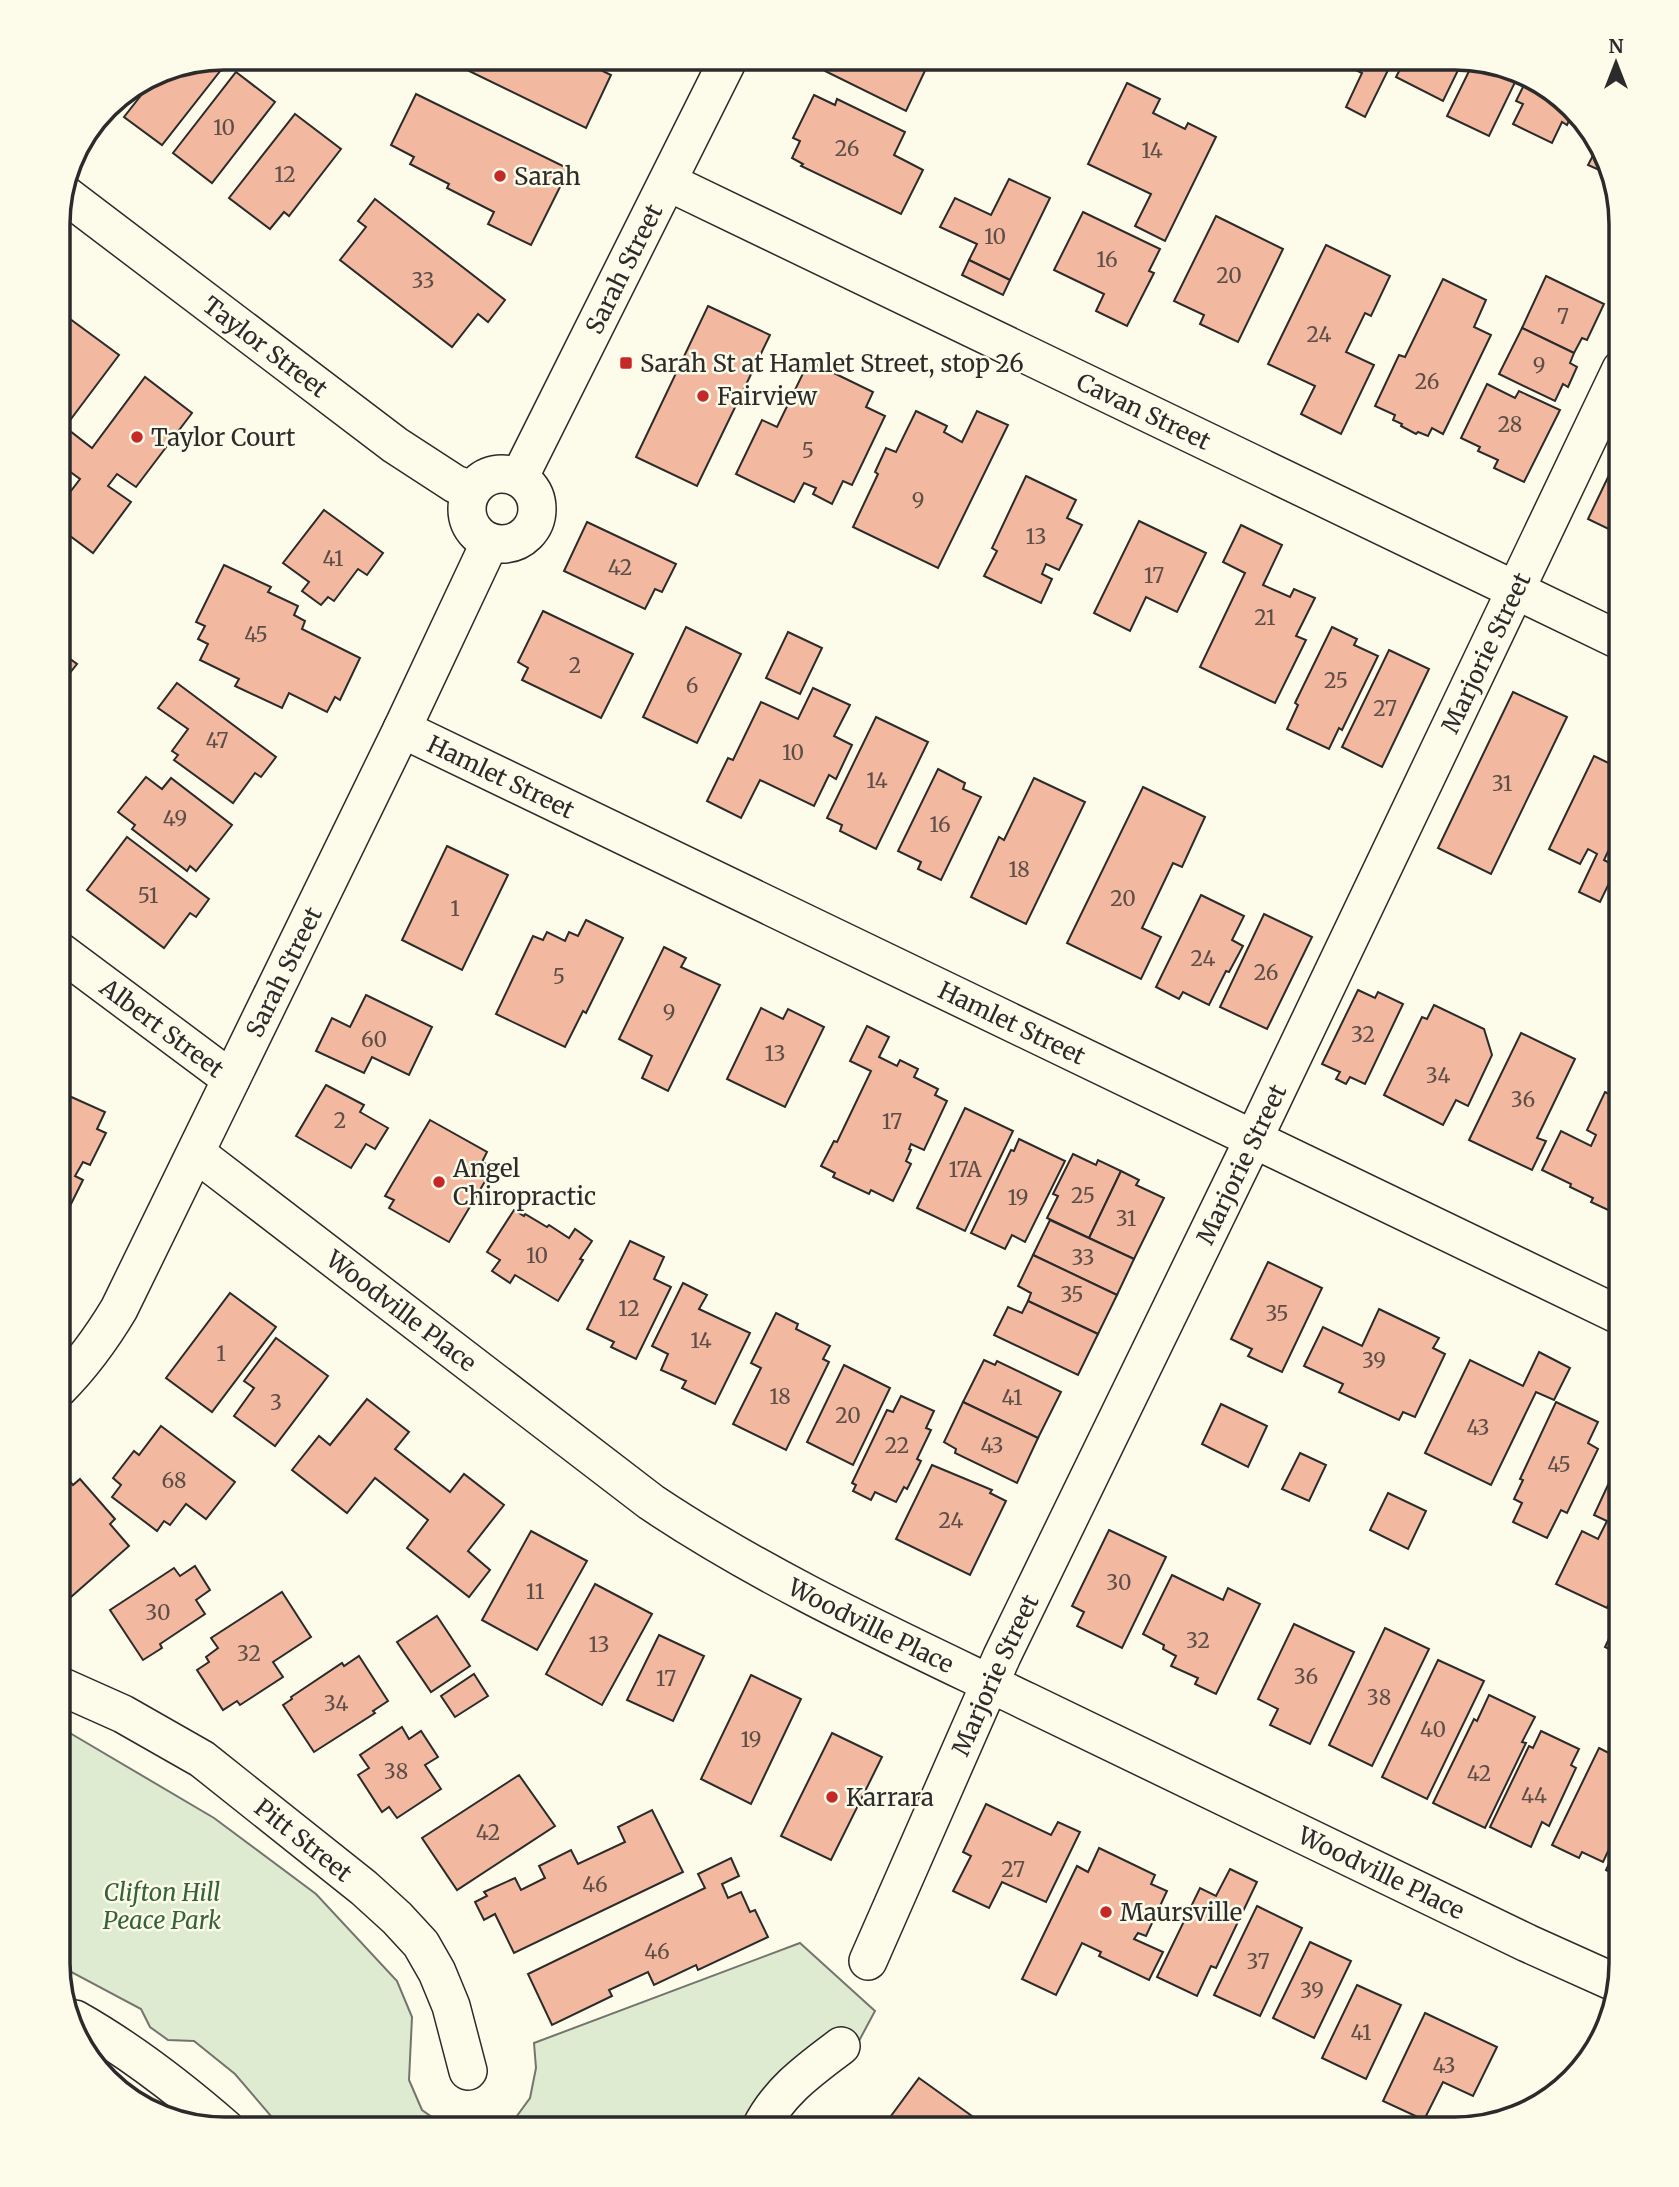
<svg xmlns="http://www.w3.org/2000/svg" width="1679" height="2187" viewBox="0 0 1679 2187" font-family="Merriweather,serif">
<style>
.green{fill:#deebd1;stroke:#74746e;stroke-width:2}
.building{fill:#f2b8a0;stroke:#2b2b2b;stroke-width:2}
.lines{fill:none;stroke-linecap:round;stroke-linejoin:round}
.street-casing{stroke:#2b2b2b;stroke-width:40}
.street{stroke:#fdfbea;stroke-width:37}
.poi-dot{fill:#c62828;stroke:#fdfbea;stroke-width:2.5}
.labels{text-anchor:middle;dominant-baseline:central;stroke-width:5;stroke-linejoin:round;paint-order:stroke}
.number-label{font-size:21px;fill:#5d4e48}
.poi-label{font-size:24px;fill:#2b2b2b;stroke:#fdfbea;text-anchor:start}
.street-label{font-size:24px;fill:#2b2b2b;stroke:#fdfbea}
.park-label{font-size:24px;font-style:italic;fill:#34623c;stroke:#fdfbea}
.rim{fill:none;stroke:#2b2b2b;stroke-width:3.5}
</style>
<rect width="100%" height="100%" fill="#fdfbea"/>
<g class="green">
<polygon points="58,1726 214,1818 316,1894 397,1981 412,2017 409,2080 422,2110 449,2129 282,2129 235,2074 194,2041 168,2040 150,2027 141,2009 58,1965"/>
<polygon points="800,1943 875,2011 853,2052 750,2129 495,2129 511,2124 530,2098 536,2068 534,2043"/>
</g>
<g class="building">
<polygon points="224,58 228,61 162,145 124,117 161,70"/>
<polygon points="470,58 576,58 611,75 586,128 465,69"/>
<polygon points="831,58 931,58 906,111 825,71"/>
<polygon points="1341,58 1394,58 1365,117 1346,107 1362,73 1339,62"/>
<polygon points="1406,58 1464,58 1443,101 1396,77"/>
<polygon points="1474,61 1519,74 1489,136 1447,116"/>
<polygon points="236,72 275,102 212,183 173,153"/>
<polygon points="1528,77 1539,80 1573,112 1567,125 1562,122 1552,143 1513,124 1523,104 1516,101"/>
<polygon points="1127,83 1160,99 1153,113 1185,129 1188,123 1216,137 1165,241 1135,226 1151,194 1088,164"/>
<polygon points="416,94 569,169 531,245 488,224 494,212 447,188 449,184 410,164 414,157 391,145"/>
<polygon points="814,95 835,105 837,99 905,132 894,155 923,170 901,214 801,166 803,164 792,158 800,141 793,138"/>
<polygon points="295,114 341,149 289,216 284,212 270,229 229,198"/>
<polygon points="1598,146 1606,173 1588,165"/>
<polygon points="1009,179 1050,198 1010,280 969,260 977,244 940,227 955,198 991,215"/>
<polygon points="375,199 505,300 488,322 478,314 452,347 340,260 366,227 358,221"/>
<polygon points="1083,212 1160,249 1149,271 1154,273 1127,326 1096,311 1104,294 1054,270"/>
<polygon points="1216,216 1283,249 1238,342 1200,324 1204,315 1174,301"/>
<polygon points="1326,245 1390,276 1371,316 1365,313 1346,352 1374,365 1341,434 1301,414 1315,386 1268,364"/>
<polygon points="969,260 1010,280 1003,295 962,275"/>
<polygon points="1546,276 1604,304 1587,340 1582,338 1574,353 1522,328"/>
<polygon points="1443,279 1486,300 1474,327 1491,335 1443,434 1432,428 1428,436 1418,432 1416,434 1401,426 1402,424 1393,420 1395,415 1375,406 1399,355 1405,357"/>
<polygon points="708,306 770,335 697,486 636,457"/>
<polygon points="66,316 119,355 65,427 92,448 145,377 192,413 136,487 117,474 108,486 131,502 93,553 58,527 58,508 80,479 58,463 58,327"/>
<polygon points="1522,328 1574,353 1570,363 1577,367 1568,387 1563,384 1555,401 1499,374"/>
<polygon points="809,361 873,392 866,407 885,416 852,485 843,481 832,504 813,494 816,488 804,483 794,502 736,474 762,420 777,427"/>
<polygon points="1487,384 1515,398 1519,391 1560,410 1524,482 1494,468 1498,460 1478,451 1480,447 1461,438"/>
<polygon points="916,411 947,426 944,432 962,442 977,411 1008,425 938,568 853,527 878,474 875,472 886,448 896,452"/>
<polygon points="1621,450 1621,535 1588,519"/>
<polygon points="1026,476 1076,500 1067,518 1082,525 1059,570 1046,564 1042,574 1052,579 1041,603 984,576 997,551 992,548"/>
<polygon points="324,510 383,553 367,575 358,569 334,601 328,597 321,605 302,591 309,582 283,563"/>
<polygon points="1139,521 1206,553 1177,612 1146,597 1130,631 1094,613"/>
<polygon points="587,522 676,564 662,592 655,589 645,609 564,571"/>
<polygon points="1241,525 1282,545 1263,585 1290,597 1294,589 1315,598 1296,636 1306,640 1275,703 1200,667 1245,573 1223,562"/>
<polygon points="224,565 271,587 268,592 298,606 294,615 305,621 302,629 360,658 340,700 335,697 327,712 289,693 282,708 235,686 239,679 200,660 208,644 198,639 205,626 196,622"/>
<polygon points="543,611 633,654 601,718 522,680 528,668 518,662"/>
<polygon points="686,627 741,654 697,743 643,717"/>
<polygon points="1332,627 1357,639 1354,645 1378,656 1342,730 1339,728 1329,749 1287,729 1298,705 1295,703"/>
<polygon points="788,632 822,648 800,694 766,678"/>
<polygon points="58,650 77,664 58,688"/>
<polygon points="1389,650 1429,669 1382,767 1342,747"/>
<polygon points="177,683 276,757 261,777 255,773 233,803 174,760 178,755 172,751 188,729 158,708"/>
<polygon points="813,688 850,705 834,736 852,745 836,779 829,775 814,806 760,780 741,818 707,801 728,758 733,760 761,702 798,719"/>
<polygon points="1513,692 1567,717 1491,874 1438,848"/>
<polygon points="876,717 928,742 876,849 840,831 842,825 827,818"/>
<polygon points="1594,756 1621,769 1621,824 1604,860 1617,867 1600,902 1579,892 1597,854 1588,849 1580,864 1549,849"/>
<polygon points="938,769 965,783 963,789 981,797 941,880 918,869 921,862 898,851"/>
<polygon points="146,777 162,789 171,778 232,825 196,871 190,866 187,871 132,829 135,825 118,812"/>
<polygon points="1034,778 1085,802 1026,924 971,897 999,837 1004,840"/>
<polygon points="1143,787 1205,817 1182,867 1173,863 1142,928 1161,937 1141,979 1067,943"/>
<polygon points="127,837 209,899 196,917 190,913 164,948 87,890"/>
<polygon points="447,846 508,875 462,970 402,940"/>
<polygon points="1201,895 1244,916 1232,940 1243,946 1229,972 1226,971 1209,1005 1183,992 1179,999 1156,987"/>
<polygon points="1264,914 1312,937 1267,1029 1220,1007"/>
<polygon points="586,920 623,938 586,1013 583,1011 565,1047 496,1014 533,936 543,940 547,932 565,941 569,932 578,936"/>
<polygon points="664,947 686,958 681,967 720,985 668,1091 642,1078 652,1056 619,1039"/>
<polygon points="1358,990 1375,998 1378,992 1403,1004 1365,1084 1350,1077 1346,1084 1336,1079 1340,1072 1322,1064"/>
<polygon points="366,995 432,1027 409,1075 372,1057 364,1073 316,1051 332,1018 350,1027"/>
<polygon points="1434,1005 1484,1029 1492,1055 1468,1106 1456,1100 1443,1125 1384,1095 1422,1017 1427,1019"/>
<polygon points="761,1008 783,1019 788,1009 824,1027 785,1107 727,1079"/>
<polygon points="867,1026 889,1037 879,1057 897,1066 900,1060 918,1069 914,1077 938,1089 935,1095 947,1101 924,1150 911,1144 909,1149 911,1150 906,1161 911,1164 893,1201 871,1190 869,1194 833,1177 835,1173 821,1166 834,1141 837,1142 871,1071 850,1061"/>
<polygon points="1521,1033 1575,1059 1537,1138 1546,1141 1532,1170 1469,1140"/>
<polygon points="326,1085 364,1105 360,1112 388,1128 375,1149 366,1144 351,1168 296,1136"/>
<polygon points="58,1091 105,1112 97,1129 106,1133 90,1165 83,1162 75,1176 83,1180 58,1230"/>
<polygon points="1605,1092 1621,1100 1621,1216 1591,1202 1593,1198 1570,1187 1571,1184 1542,1170 1561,1131 1591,1146 1596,1135 1587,1130"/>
<polygon points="965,1108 1013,1131 965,1231 917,1208"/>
<polygon points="430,1120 487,1152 482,1162 493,1168 449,1242 389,1208 394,1200 385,1196"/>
<polygon points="1019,1139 1065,1161 1025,1242 1012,1235 1005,1249 971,1233 1011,1150 1014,1151"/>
<polygon points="1073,1154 1096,1165 1098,1160 1121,1171 1089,1238 1047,1218 1058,1196 1053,1194"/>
<polygon points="1121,1171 1139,1180 1136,1185 1164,1198 1134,1259 1089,1238"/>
<polygon points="514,1210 524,1216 525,1214 547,1227 549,1225 569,1238 575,1229 592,1241 580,1259 583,1260 558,1301 515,1275 510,1283 492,1271 500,1260 487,1252"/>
<polygon points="1050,1220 1134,1259 1117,1295 1033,1255"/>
<polygon points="630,1241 664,1257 654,1279 671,1287 636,1359 611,1347 614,1342 587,1329"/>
<polygon points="1033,1255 1117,1295 1098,1334 1028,1301 1031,1293 1018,1286"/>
<polygon points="1268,1262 1322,1288 1282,1372 1248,1356 1252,1349 1231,1339"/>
<polygon points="683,1283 707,1295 699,1309 750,1333 715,1404 682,1388 686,1381 661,1370 668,1354 652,1346"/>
<polygon points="230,1293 276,1327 212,1412 166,1378"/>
<polygon points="1028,1301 1098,1334 1078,1375 994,1335 1008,1307 1022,1313"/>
<polygon points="1379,1309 1439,1338 1433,1348 1445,1354 1415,1417 1403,1412 1399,1420 1339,1392 1343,1384 1304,1366 1323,1327 1362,1346"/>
<polygon points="776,1313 798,1324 796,1329 830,1346 823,1359 829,1362 786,1450 733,1424 761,1368 751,1363"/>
<polygon points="276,1338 328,1376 275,1446 234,1416 254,1388 244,1381"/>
<polygon points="1539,1352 1570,1368 1554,1400 1536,1392 1491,1485 1425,1453 1470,1360 1523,1386"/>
<polygon points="984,1360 995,1365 997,1361 1061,1392 1038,1438 963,1402"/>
<polygon points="844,1365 890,1388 853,1465 807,1442"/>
<polygon points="901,1396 934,1411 926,1428 931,1430 917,1459 921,1461 907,1489 904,1487 896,1502 875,1492 871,1500 853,1491 856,1485 852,1483 887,1410 893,1412"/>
<polygon points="367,1399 409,1432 395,1449 450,1492 464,1474 504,1505 468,1551 490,1570 469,1597 407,1548 428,1520 375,1478 347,1513 292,1470 319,1436 330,1445"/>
<polygon points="963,1402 1038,1438 1017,1483 955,1453 956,1449 944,1442"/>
<polygon points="1556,1402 1598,1422 1588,1443 1598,1449 1567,1513 1561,1510 1547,1538 1513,1522 1522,1503 1514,1499 1523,1480 1520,1479"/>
<polygon points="1221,1404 1267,1426 1248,1467 1202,1444"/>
<polygon points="161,1426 235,1482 206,1519 186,1504 170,1525 164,1521 157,1531 112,1497 121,1485 113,1478 134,1451 139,1455"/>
<polygon points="1300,1453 1326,1465 1309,1501 1282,1489"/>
<polygon points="1621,1457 1621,1577 1607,1608 1556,1584 1582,1531 1598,1539 1607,1521 1594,1515"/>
<polygon points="932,1465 992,1490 990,1493 1006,1501 970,1575 896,1539"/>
<polygon points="80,1479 115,1519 110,1524 129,1546 63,1604 58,1598 58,1490 69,1480 73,1485"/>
<polygon points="1388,1493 1426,1511 1408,1549 1370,1530"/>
<polygon points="1109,1530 1166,1557 1122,1648 1077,1626 1084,1612 1072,1606"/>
<polygon points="531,1531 587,1561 537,1650 482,1620"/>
<polygon points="195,1566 210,1590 196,1600 205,1614 160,1644 162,1648 143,1660 110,1610 174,1568 180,1576"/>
<polygon points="1172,1575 1223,1600 1228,1588 1260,1604 1216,1694 1195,1684 1198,1678 1171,1666 1176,1656 1163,1649 1164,1645 1143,1634"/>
<polygon points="595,1584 652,1614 602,1705 546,1674"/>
<polygon points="282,1592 311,1637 273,1662 283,1677 240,1705 237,1701 223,1710 197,1670 209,1662 206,1657 218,1648 211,1638"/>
<polygon points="1621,1613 1621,1655 1605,1647"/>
<polygon points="437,1616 470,1666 431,1692 397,1642"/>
<polygon points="1294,1624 1354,1652 1310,1744 1270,1725 1278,1709 1258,1699"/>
<polygon points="1385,1628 1429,1649 1372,1766 1329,1745"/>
<polygon points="659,1635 704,1656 673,1721 627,1700"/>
<polygon points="359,1656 388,1701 373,1711 375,1713 314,1752 283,1705 292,1699 291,1697 342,1663 344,1666"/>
<polygon points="1438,1660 1484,1681 1427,1799 1382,1777"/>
<polygon points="474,1674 488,1696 455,1717 441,1696"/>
<polygon points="751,1675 801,1699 751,1804 701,1779"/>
<polygon points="1489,1695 1535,1717 1522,1742 1526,1743 1485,1828 1433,1803 1474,1719 1477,1721"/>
<polygon points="402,1727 409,1739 421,1731 438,1757 425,1765 441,1789 397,1818 389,1807 382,1812 358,1775 369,1768 360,1755"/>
<polygon points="1541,1731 1579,1749 1571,1765 1576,1768 1549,1826 1542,1822 1531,1847 1490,1827 1529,1746 1533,1748"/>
<polygon points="832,1733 882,1757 831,1860 781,1836"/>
<polygon points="1599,1748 1621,1759 1621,1824 1603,1862 1582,1852 1579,1858 1552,1845"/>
<polygon points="519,1775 555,1826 457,1890 422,1838"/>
<polygon points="986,1804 1051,1835 1058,1822 1080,1832 1046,1902 1002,1882 989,1908 953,1891 971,1856 963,1852"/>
<polygon points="652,1810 683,1872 514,1953 495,1914 484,1920 475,1902 487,1896 484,1892 515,1878 521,1890 545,1878 539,1866 571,1850 578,1864 625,1842 618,1827"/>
<polygon points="1621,1839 1621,1878 1606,1870"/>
<polygon points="1099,1848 1155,1875 1151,1884 1167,1891 1146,1936 1138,1933 1134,1939 1163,1952 1149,1980 1099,1956 1101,1952 1082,1943 1056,1995 1022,1979 1077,1866 1088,1872"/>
<polygon points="731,1858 739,1876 722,1884 728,1898 741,1892 750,1912 755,1910 768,1937 698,1970 696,1965 654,1985 648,1972 609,1990 612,1996 552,2025 528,1974 705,1888 698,1874"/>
<polygon points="1230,1869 1257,1882 1216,1968 1211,1966 1197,1996 1157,1977 1200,1888 1216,1896"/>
<polygon points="1257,1906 1302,1928 1260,2016 1214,1995"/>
<polygon points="1310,1942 1351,1961 1314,2038 1273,2018"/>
<polygon points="1357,1985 1401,2005 1366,2079 1322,2058"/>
<polygon points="1425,2013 1497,2047 1473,2096 1443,2082 1424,2120 1383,2101"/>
<polygon points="919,2078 990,2129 908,2129 891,2116"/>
</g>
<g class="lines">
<g class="street-casing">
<g id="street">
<path id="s1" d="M 668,182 L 1621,641"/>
<path id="s2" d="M 63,193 L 395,445 L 455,484 L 472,490"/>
<circle cx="502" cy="509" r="35"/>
<path id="s3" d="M 519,478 L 729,58"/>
<path id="s4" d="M 402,729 L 1621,1316"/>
<path id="s5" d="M 58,950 L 231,1079"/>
<path id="s6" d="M 196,1153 L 651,1502 C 769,1581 898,1639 1026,1701 C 1193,1782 1360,1862 1527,1943 L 1616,1983"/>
<path id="s7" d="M 58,1389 C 83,1364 101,1339 119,1309 L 402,729 L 490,542"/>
<path id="s8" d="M 58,1685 L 123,1714 L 202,1759 L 364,1888 L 397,1918 L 421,1944 L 437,1972 L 451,2006 L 468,2071"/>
<path id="s9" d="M 868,1961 L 1002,1656 L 1254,1138 L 1621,369"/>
<path d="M 75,2019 C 130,2050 179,2088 226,2129"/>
<path d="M 760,2129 C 778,2092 809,2070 841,2046"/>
</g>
</g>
<use href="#street" class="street"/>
</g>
<g class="poi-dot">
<circle cx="500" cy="176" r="7"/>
<rect x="619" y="356" width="14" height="14" rx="3.5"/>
<circle cx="703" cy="396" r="7"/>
<circle cx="137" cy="437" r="7"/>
<circle cx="439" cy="1182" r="7"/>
<circle cx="832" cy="1797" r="7"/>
<circle cx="1106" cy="1912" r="7"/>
</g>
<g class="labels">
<g class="number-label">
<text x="224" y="127">10</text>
<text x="847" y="148">26</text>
<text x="1152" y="150">14</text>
<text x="285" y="174">12</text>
<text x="995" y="236">10</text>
<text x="1107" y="259">16</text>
<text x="1229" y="275">20</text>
<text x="423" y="280">33</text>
<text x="1563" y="316">7</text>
<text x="1319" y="334">24</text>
<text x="1539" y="365">9</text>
<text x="1427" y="381">26</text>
<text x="1510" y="424">28</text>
<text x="808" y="450">5</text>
<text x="918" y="500">9</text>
<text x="1036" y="536">13</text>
<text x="333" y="558">41</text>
<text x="620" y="567">42</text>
<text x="1154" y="575">17</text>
<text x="1265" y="617">21</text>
<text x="256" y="634">45</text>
<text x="575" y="665">2</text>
<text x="1336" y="680">25</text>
<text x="692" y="685">6</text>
<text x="1385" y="708">27</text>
<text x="217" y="740">47</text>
<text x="793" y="752">10</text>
<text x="877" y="780">14</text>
<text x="1502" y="783">31</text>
<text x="175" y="818">49</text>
<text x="940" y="824">16</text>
<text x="1019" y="869">18</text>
<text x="148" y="895">51</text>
<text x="1123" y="898">20</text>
<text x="455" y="908">1</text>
<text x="1203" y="958">24</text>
<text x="1266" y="972">26</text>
<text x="559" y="976">5</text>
<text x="669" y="1012">9</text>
<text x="1363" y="1034">32</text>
<text x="374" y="1039">60</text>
<text x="775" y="1053">13</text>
<text x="1438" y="1075">34</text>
<text x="1523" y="1099">36</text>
<text x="340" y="1120">2</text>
<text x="892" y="1121">17</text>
<text x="965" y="1169">17A</text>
<text x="1083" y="1195">25</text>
<text x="1018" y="1197">19</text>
<text x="1126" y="1218">31</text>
<text x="537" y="1255">10</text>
<text x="1083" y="1257">33</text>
<text x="1072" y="1294">35</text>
<text x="629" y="1308">12</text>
<text x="1277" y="1313">35</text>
<text x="701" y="1340">14</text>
<text x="221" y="1353">1</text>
<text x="1374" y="1360">39</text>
<text x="780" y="1396">18</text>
<text x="1012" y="1397">41</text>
<text x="276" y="1402">3</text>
<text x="848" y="1415">20</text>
<text x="1478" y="1427">43</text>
<text x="897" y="1445">22</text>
<text x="992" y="1445">43</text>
<text x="1559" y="1464">45</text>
<text x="174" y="1480">68</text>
<text x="951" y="1520">24</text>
<text x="1119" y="1582">30</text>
<text x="535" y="1591">11</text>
<text x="158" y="1612">30</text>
<text x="1198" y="1640">32</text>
<text x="599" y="1644">13</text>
<text x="249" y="1653">32</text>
<text x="1306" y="1676">36</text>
<text x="666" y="1678">17</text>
<text x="1379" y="1697">38</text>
<text x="336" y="1703">34</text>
<text x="1433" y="1729">40</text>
<text x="751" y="1739">19</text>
<text x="396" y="1771">38</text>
<text x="1479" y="1773">42</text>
<text x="1534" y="1795">44</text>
<text x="488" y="1832">42</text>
<text x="1013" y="1869">27</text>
<text x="595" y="1884">46</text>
<text x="657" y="1951">46</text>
<text x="1258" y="1961">37</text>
<text x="1312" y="1990">39</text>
<text x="1361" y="2032">41</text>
<text x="1444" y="2065">43</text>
</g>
<g class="poi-label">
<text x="514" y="176">Sarah</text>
<text x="640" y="363">Sarah St at Hamlet Street, stop 26</text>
<text x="717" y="396">Fairview</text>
<text x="151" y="437">Taylor Court</text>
<text x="453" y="1168">Angel<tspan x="453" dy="28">Chiropractic</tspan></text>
<text x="846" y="1797">Karrara</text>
<text x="1120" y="1912">Maursville</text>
</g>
<g class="street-label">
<text stroke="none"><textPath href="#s3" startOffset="234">Sarah Street</textPath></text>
<text stroke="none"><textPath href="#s2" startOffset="254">Taylor Street</textPath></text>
<text stroke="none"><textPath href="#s1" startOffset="528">Cavan Street</textPath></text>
<text stroke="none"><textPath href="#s9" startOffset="1447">Marjorie Street</textPath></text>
<text stroke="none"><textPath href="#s4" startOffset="110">Hamlet Street</textPath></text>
<text stroke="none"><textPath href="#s7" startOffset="476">Sarah Street</textPath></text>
<text stroke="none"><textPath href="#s4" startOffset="677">Hamlet Street</textPath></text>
<text stroke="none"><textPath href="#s5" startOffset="130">Albert Street</textPath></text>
<text stroke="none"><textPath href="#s9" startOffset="880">Marjorie Street</textPath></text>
<text stroke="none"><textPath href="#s6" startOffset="259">Woodville Place</textPath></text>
<text stroke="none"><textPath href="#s6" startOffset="826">Woodville Place</textPath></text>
<text stroke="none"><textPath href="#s9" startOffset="313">Marjorie Street</textPath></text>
<text stroke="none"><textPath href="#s8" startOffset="292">Pitt Street</textPath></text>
<text stroke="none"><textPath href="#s6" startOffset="1393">Woodville Place</textPath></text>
</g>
<g class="park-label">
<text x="162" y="1892">Clifton Hill<tspan x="162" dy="28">Peace Park</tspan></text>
</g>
</g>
<path d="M0 0H1679V2187H0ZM224 70H1455A154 154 0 0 1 1609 224V1963A154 154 0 0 1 1455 2117H224A154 154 0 0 1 70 1963V224A154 154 0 0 1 224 70Z" fill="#fdfbea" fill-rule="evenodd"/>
<path class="rim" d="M224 70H1455A154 154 0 0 1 1609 224V1963A154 154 0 0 1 1455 2117H224A154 154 0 0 1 70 1963V224A154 154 0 0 1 224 70Z"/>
<g transform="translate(1616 63)" stroke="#fdfbea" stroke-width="5" paint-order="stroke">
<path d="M0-5L12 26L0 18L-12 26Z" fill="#2b2b2b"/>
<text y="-10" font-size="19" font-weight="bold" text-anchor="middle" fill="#2b2b2b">N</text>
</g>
</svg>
